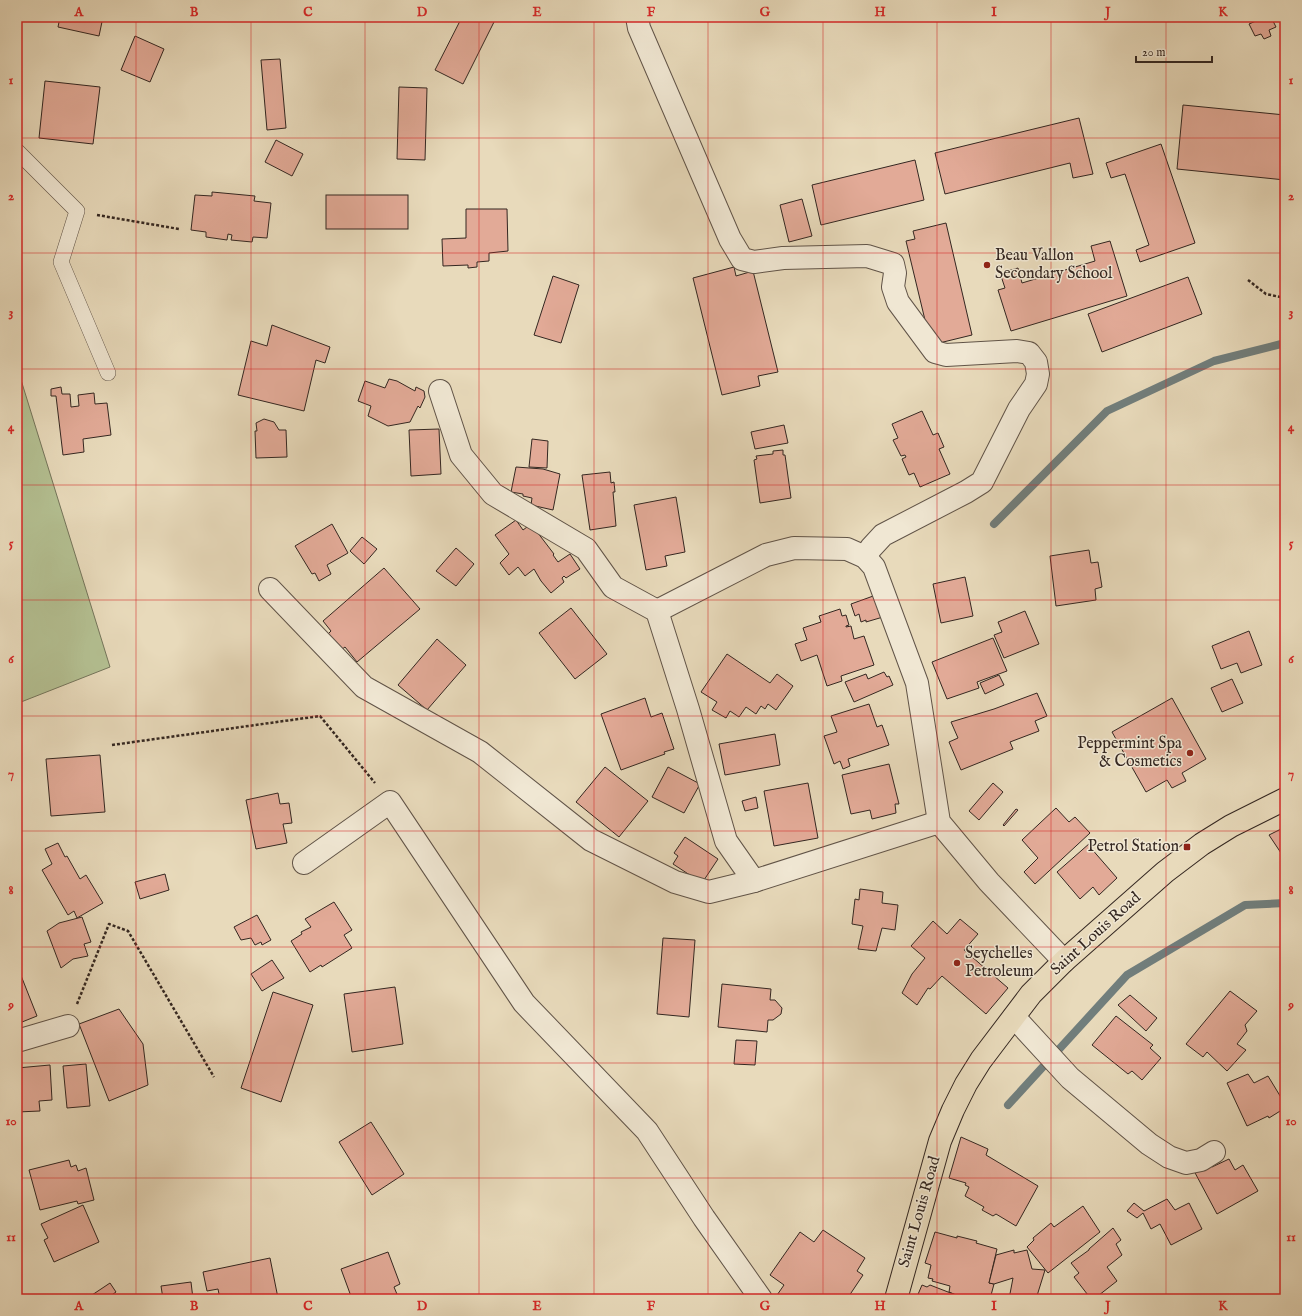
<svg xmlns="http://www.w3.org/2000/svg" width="1302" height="1316" viewBox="0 0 1302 1316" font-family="'IM FELL English',serif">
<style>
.green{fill:#b4c092;stroke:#74745a}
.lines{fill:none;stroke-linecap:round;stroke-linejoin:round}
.stream{stroke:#717e7c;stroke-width:8}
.building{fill:#e2aa97;stroke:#342721}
.lane-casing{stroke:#615448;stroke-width:16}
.street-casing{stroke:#615448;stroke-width:24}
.primary-casing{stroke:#342721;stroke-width:24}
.path{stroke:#342721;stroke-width:2.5;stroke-dasharray:3 2;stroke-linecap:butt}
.lane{stroke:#f0e7d3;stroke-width:15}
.street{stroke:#f0e7d3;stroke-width:22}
.primary{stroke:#e8dabb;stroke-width:22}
.grid{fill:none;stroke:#d62828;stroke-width:1;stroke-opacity:0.55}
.poi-dot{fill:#8f2418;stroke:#f0e7d3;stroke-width:1.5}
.labels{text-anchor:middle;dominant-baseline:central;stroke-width:3;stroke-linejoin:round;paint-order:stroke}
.poi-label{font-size:16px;fill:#342721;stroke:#f0e7d3;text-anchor:start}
.street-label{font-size:16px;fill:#342721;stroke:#f0e7d3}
.neatline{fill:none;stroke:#d62828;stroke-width:1.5}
.grid-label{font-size:13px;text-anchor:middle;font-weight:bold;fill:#d62828}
</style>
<rect width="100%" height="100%" fill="#e8dabb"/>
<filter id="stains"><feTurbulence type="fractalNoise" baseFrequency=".005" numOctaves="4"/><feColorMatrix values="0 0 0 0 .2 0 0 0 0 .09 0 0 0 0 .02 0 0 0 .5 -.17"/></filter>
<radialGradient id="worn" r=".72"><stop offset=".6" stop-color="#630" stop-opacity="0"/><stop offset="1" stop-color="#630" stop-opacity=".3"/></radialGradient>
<polygon class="green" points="17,367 110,667 21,702 17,720"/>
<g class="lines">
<g class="stream">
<polyline points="994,524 1107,411 1214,361 1285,343"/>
<polyline points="1008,1105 1127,975 1245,905 1285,903"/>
</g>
</g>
<g class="building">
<polygon points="60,17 103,17 99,36 58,27"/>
<polygon points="462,17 494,17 496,18 463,84 435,70"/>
<polygon points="1265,17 1271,17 1276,27 1269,30 1271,36 1264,39 1261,34 1255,36 1249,24"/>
<polygon points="135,36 164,49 150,82 121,70"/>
<polygon points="280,59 286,128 267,130 261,60"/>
<polygon points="45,81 100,87 93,144 39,138"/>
<polygon points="399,87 427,88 425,160 397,159"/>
<polygon points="1183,105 1285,115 1285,180 1177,169"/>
<polygon points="1079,118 1093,174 1073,178 1070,163 945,194 935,153"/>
<polygon points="276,140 303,154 292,176 265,162"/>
<polygon points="1161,144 1195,243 1140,262 1136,250 1149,245 1125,174 1111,178 1106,163"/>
<polygon points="915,160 924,200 821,225 812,185"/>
<polygon points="212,192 255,196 254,201 271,203 267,238 253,237 252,242 231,240 232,235 228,234 227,240 206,237 206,232 191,230 195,195 212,196"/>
<rect x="326" y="195" width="82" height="34"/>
<polygon points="802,199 812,236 789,242 780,205"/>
<polygon points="466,209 507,209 508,251 489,253 489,261 477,262 477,267 468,268 468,265 443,266 442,239 466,238"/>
<polygon points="946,223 972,335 931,345 906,241 915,239 913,231"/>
<polygon points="1110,241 1127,296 1011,331 998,290 1005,288 1000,273 1018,268 1022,283 1095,261 1091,246"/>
<polygon points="734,267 736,276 753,271 778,372 758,376 760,386 722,395 693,278"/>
<polygon points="553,276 579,285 561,343 534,335"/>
<polygon points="1188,277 1202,314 1102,352 1088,314"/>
<polygon points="272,325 330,347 325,363 316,360 304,411 238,395 251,341 267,346"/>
<polygon points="389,379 397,381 415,391 416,387 424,391 425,397 420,408 418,406 410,422 388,426 368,416 371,406 358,401 365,381 385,388"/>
<polygon points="61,387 62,394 70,394 71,407 79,406 78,395 94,393 95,404 107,403 111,435 83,439 84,452 63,455 56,396 51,396 51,389"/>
<polygon points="922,411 933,435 938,433 944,447 939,449 950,474 920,487 914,473 909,475 902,459 906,457 905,455 901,456 893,440 898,438 892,424"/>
<polygon points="264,419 274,422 279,430 286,430 287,457 256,458 255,431 257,431 256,423"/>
<polygon points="784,425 788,443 755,449 751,432"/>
<polygon points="439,429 441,474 411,476 409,430"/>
<polygon points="532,439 548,441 547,468 529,467"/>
<polygon points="783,450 783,455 785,455 791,498 760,503 754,460 757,459 756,456 773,454 773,451"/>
<polygon points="516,467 543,469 560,474 553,510 531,505 532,498 523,496 523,494 511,492"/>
<polygon points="610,472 611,483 614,482 615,492 613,492 616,526 590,530 582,475"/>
<polygon points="676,497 685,552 665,556 667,566 646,570 634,505"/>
<polygon points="516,520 523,530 531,524 554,554 553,555 558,562 570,554 580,569 566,578 564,576 562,578 564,582 551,593 541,581 534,569 525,576 518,567 509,575 500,563 509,554 495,535"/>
<polygon points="332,524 348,553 327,565 331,574 319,581 315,573 312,574 295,546"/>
<polygon points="362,537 377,549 364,564 350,551"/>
<polygon points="456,548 474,564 456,586 436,571"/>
<polygon points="1089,550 1091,563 1098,562 1102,587 1095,589 1096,600 1056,606 1050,556"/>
<polygon points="384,568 420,609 357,662 345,647 341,650 328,634 331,631 323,621"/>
<polygon points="965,577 973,616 941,623 933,584"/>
<polygon points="876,595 883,617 866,622 866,620 861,622 859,614 855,616 851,604"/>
<polygon points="571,608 607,654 575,679 539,633"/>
<polygon points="840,609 842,616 846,615 849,625 846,626 846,627 851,626 854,639 864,636 874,665 841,676 842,681 827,686 817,655 801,661 795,644 807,640 803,628 821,622 819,616"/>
<polygon points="1025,611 1039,644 1004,658 994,635 1002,632 998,622"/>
<polygon points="1249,631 1262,665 1241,673 1237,663 1221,669 1212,646"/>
<polygon points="993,638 1007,671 977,682 979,688 947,699 932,662"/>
<polygon points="437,639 466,665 427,710 398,685"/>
<polygon points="727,654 770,683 777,674 793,686 776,710 768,704 765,709 761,706 756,714 746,707 739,717 730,711 726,718 712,710 717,702 701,692"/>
<polygon points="884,672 887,677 889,676 893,685 854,702 845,682 866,674 868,679"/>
<polygon points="999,675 1004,685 985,694 980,683"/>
<polygon points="1232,679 1243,703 1222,712 1211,688"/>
<polygon points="1037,693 1047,716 1035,721 1039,731 1010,742 1013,749 961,770 949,742 958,738 951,722 994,709"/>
<polygon points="645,698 651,717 662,713 674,749 664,752 665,754 621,770 601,714"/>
<polygon points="1172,698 1206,759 1182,773 1186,781 1172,788 1167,780 1146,792 1112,732"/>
<polygon points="869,704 877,727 882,725 889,745 848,759 850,766 843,769 840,761 834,764 824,736 837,732 831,716"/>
<polygon points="775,734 780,765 725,775 719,744"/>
<polygon points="100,755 105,812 51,816 46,759"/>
<polygon points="889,764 899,804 895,804 896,813 872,819 870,810 851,814 842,775"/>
<polygon points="605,767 648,801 619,837 576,802"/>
<polygon points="668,767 700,784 684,813 652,797"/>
<polygon points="808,783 818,838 774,846 764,791"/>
<polygon points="993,783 1003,792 979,820 969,811"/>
<polygon points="278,793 280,804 289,803 292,823 283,824 287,843 256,849 246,800"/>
<polygon points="756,797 758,808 745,811 742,801"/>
<polygon points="1056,808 1069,822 1075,817 1090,833 1035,884 1024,872 1038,858 1022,840"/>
<polygon points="1016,809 1018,810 1004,826 1003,825"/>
<polygon points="1285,827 1285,859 1269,835"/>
<polygon points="685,837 718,859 702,883 673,864 678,856 674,853"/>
<polygon points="58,843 65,857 67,856 80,879 86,875 103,903 77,918 74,911 68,915 42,870 52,864 45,849"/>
<polygon points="1090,843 1092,846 1090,847 1117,878 1099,895 1093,887 1080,899 1057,872"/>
<polygon points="165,874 169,890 140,899 135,882"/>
<polygon points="860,889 883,892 882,903 898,905 895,930 882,928 876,951 858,949 863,926 852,924 855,899 859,900"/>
<polygon points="334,902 352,930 344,935 352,948 322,967 321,965 310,972 291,941 302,934 301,932 311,927 305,919"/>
<polygon points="257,915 271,940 262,945 261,942 255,945 251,938 241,940 234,927"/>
<polygon points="82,917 91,942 84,944 88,956 73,959 61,968 47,931 59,923"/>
<polygon points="960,919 978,934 964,950 1008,988 986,1014 942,976 930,989 928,988 917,1005 902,993 912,974 925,958 911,946 933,921 947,934"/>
<polygon points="663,938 695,940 689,1017 657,1014"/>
<polygon points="272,960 284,978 262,991 251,974"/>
<polygon points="20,973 37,1016 17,1024 17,974"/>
<polygon points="722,984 771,989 770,1000 775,1000 782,1008 781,1014 773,1020 768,1020 767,1032 718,1027"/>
<polygon points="395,987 403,1044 352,1052 344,994"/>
<polygon points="1230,991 1257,1011 1245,1025 1247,1031 1237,1044 1246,1050 1227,1071 1207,1052 1203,1057 1186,1044"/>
<polygon points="273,992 313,1005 281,1102 241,1088"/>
<polygon points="1130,995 1157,1018 1146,1031 1118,1005"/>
<polygon points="119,1009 143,1044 148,1085 109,1101 79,1024"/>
<polygon points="1116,1016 1153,1045 1150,1048 1161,1058 1142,1080 1132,1071 1128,1074 1092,1045"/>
<polygon points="736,1040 757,1041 755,1065 734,1064"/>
<polygon points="86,1064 90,1106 67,1108 63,1066"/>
<polygon points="50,1065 52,1100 39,1101 40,1111 17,1112 17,1068"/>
<polygon points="1248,1074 1254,1083 1268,1076 1285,1104 1285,1108 1269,1118 1268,1116 1247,1126 1227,1083"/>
<polygon points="371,1122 404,1174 372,1195 339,1142"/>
<polygon points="961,1137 988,1149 986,1155 1038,1186 1016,1226 996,1214 993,1216 982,1210 984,1207 965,1196 969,1187 965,1185 966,1183 949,1178"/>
<polygon points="1229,1159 1235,1170 1243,1165 1258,1191 1217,1214 1193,1169 1207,1161 1212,1167"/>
<polygon points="69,1160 71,1167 76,1165 78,1171 86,1168 94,1200 78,1204 77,1201 40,1210 29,1170"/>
<polygon points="1167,1199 1175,1210 1189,1203 1202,1229 1171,1245 1160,1224 1151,1229 1143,1213 1137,1218 1127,1211 1134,1203 1144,1211"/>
<polygon points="83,1205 99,1242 54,1262 44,1240 48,1238 41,1224"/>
<polygon points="1083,1206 1100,1232 1048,1273 1027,1247 1034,1240 1033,1238 1051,1223 1054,1227"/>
<polygon points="1113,1228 1121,1240 1116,1244 1122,1255 1107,1267 1117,1281 1094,1299 1091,1299 1074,1277 1079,1273 1071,1263 1089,1250 1089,1249"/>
<polygon points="823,1230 865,1258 857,1271 863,1275 847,1299 775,1298 784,1285 770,1275 800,1232 814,1242"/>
<polygon points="935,1232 957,1238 957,1236 977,1241 976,1243 997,1249 989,1283 994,1284 990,1299 966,1299 949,1292 950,1286 932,1281 933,1279 928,1278 931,1265 925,1263"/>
<polygon points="1014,1250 1014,1253 1027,1250 1032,1269 1045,1270 1036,1299 1009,1299 1013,1278 994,1284 989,1283 996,1255"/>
<polygon points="388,1252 400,1284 394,1287 399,1299 352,1299 341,1269"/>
<polygon points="270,1258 278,1298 272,1299 220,1299 218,1289 207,1291 203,1272"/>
<polygon points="191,1282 193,1299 163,1299 161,1286"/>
<polygon points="110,1283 116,1292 106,1299 86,1299"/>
<polygon points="922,1285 927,1287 930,1285 966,1299 916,1299"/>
</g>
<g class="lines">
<g class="lane-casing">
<polyline id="lane" points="17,151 77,211 61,262 108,373"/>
</g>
<g class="street-casing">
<g id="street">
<polyline points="637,17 639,28 730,239 742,259 754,262 783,258 867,256 893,264 895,273 893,287 898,302 935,352 946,355 1017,351 1029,353 1036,362 1038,374 1036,384 1019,409 982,482 966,492 883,535 871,548 865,557"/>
<polyline points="440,391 461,455 493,494 586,549 613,587 657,611 688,709 726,841 754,881 939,822"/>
<polyline points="270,589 364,687 480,752 591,840 675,882 709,892 754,881"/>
<polyline points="657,611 766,555 794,548 847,549 865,557 874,567 917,683 939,822 989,882 1064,961"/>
<polyline points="304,863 390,802 524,1003 647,1131 704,1218 761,1299"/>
<polyline points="1014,1017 1070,1078 1149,1144 1169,1157 1186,1163 1201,1160 1214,1152"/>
<polyline points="17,1041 68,1026"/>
</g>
</g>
<g class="primary-casing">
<polyline id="primary" points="896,1299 940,1141 953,1110 966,1084 981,1060 1031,994 1064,961 1165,872 1202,844 1231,826 1285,799"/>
</g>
<g class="path">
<polyline points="97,215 179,229"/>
<polyline points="1248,280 1266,294 1285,298"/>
<polyline points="112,745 320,716 375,783"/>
<polyline points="77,1004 109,924 128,931 214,1077"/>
</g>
<use href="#lane" class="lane"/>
<use href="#street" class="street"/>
<use href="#primary" class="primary"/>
</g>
<path class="grid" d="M 136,17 L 136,1299M 251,17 L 251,1299M 365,17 L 365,1299M 479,17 L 479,1299M 594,17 L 594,1299M 708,17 L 708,1299M 823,17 L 823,1299M 937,17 L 937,1299M 1051,17 L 1051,1299M 1166,17 L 1166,1299M 17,138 L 1285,138M 17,253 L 1285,253M 17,369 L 1285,369M 17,485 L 1285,485M 17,600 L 1285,600M 17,716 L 1285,716M 17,831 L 1285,831M 17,947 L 1285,947M 17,1063 L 1285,1063M 17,1178 L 1285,1178"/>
<g class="poi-dot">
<circle cx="987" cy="265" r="4"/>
<circle cx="1190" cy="753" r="4"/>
<rect x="1183" y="843" width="8" height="8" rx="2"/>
<circle cx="957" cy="963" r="4"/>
</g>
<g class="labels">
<g class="poi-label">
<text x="995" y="256">Beau Vallon<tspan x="995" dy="18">Secondary School</tspan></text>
<text x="1182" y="744" text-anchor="end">Peppermint Spa<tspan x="1182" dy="18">&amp; Cosmetics</tspan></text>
<text x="1179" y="847" text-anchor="end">Petrol Station</text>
<text x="965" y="954">Seychelles<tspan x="965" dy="18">Petroleum</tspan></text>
</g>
<g class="street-label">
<text transform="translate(1096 934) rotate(-42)">Saint Louis Road</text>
<text transform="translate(920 1212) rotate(-74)">Saint Louis Road</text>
</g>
</g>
<rect width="1302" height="1316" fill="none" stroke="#e8dabb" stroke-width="44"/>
<path d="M1136 56v6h76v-6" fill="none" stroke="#342721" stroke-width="2"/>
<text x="1142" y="56" font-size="12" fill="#342721" stroke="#f0e7d3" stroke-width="3" paint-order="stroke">20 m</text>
<rect x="22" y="22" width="1258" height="1272" class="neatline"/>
<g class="grid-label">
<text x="79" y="16">A</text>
<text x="194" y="16">B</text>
<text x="308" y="16">C</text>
<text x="422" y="16">D</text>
<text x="537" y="16">E</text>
<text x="651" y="16">F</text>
<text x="765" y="16">G</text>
<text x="880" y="16">H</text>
<text x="994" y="16">I</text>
<text x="1108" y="16">J</text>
<text x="1223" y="16">K</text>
<text x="11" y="84">1</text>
<text x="1291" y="84">1</text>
<text x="11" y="200">2</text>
<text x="1291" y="200">2</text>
<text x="11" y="316">3</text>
<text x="1291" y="316">3</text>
<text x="11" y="431">4</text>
<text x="1291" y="431">4</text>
<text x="11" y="547">5</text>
<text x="1291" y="547">5</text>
<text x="11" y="663">6</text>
<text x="1291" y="663">6</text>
<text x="11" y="778">7</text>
<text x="1291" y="778">7</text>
<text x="11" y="894">8</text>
<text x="1291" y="894">8</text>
<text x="11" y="1009">9</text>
<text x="1291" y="1009">9</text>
<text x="11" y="1125">10</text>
<text x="1291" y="1125">10</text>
<text x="11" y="1241">11</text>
<text x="1291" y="1241">11</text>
<text x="79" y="1310">A</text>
<text x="194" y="1310">B</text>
<text x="308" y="1310">C</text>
<text x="422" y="1310">D</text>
<text x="537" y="1310">E</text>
<text x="651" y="1310">F</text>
<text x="765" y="1310">G</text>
<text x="880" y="1310">H</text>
<text x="994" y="1310">I</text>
<text x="1108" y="1310">J</text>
<text x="1223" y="1310">K</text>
</g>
<rect width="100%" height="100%" filter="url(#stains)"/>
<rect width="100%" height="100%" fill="url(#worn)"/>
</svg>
